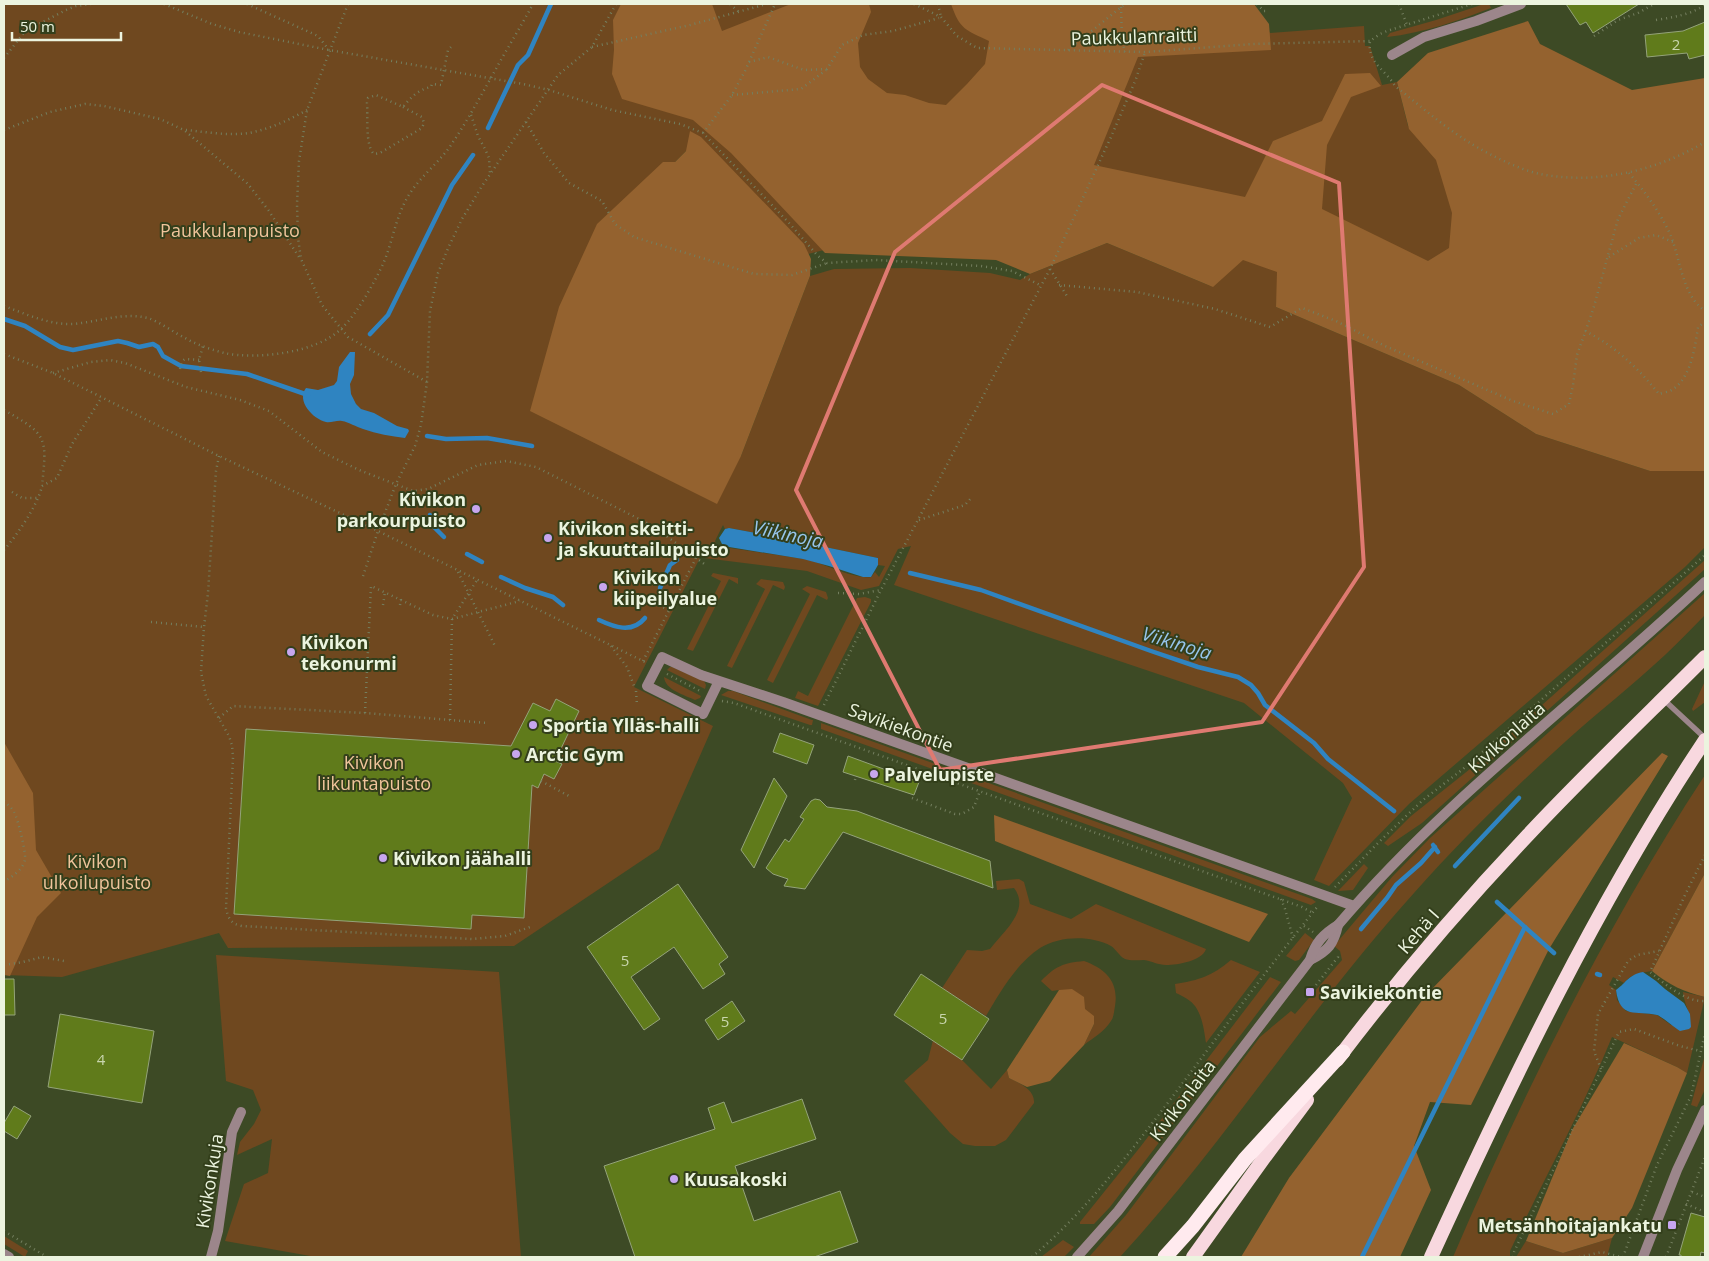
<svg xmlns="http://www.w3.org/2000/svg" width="1709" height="1261" viewBox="0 0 1709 1261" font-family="'Open Sans',sans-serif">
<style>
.green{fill:#6f481f;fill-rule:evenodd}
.forest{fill:#94622f}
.water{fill:#2f84c1}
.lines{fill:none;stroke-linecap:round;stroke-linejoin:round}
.stream{stroke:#2f84c1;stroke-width:4.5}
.building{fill:#607b1b;stroke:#94a37a}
.path{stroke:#747f5f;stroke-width:2.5;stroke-dasharray:1 4;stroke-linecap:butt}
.service{stroke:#9c868b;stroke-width:5.5}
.minor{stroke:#9c868b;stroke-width:10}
.tertiary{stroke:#9c868b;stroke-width:10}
.trunk{stroke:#f8d8df;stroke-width:14}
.motorway{stroke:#ffeaee;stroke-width:15}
.marked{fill:none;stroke:#df7a71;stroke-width:4;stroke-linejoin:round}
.poi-dot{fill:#c7a6ef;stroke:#333f1b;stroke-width:2}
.labels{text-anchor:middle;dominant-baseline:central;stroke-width:4;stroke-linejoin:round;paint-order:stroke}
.number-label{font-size:15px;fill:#c9d6ae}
.street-label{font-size:18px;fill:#ecf4df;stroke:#333f1b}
.park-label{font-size:18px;fill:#f0c49b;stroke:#333f1b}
.poi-label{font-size:18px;font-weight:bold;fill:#ecf4df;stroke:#333f1b;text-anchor:start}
.water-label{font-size:19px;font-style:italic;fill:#97c5ec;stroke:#333f1b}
</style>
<rect width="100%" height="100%" fill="#3d4a25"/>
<g class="green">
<path d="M 4,4 L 1248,4 L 1270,33 L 1364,26 L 1365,46 L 1370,46 L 1382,85 L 1397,82 L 1408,126 L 1482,213 L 1436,354 L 1277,297 L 1276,307 L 1459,385 L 1536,434 L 1650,471 L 1705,471 L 1705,547 L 1685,567 L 1409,804 L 1329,886 L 1314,880 L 1352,798 L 1343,783 L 1244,703 L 894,585 L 911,546 L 898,549 L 879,586 L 861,590 L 807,571 L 704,558 L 701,556 L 634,687 L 713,726 L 659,849 L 514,946 L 228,948 L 219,933 L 62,977 L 4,975 ZM 686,151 L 804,255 L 828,249 L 1110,237 L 1213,287 L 1107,243 L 1030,274 L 1020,280 L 990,273 L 910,268 L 834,269 L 810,276 L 741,456 L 663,162 L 675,162 ZM 723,525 L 725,529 L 729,528 L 777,537 L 878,558 L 878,565 L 885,566 L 879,577 L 875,572 L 871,577 C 851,579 825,563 804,559 C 777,555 750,551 723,547 L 721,545 L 717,546 L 715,541 Z"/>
<path d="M 1484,4 L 1489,4 L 1491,8 C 1458,21 1423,33 1387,37 L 1390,33 L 1436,20 Z"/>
<polygon points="1705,560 1705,569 1422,823 1388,846 1384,843 1411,816 1470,769"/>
<polygon points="713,573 738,578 738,584 729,579 693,651 687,649 721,581 711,576"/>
<polygon points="761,579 783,582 785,587 784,590 773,585 732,668 727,666 765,589 756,584"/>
<polygon points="807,586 826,592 828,598 827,600 817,595 773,683 767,680 810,594 802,589"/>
<path d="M 1705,593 L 1705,615 C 1692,628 1679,642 1665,655 C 1633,685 1598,712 1566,741 C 1513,789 1461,840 1414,893 C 1309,1009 1226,1142 1120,1257 L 1089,1257 L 1126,1215 L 1260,1037 L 1291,1011 L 1295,1014 L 1342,960 L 1340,951 L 1334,946 L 1392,877 L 1430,838 Z"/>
<polygon points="865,597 871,599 871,602 818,706 795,698 798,691 808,696 857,598"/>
<polygon points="670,667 672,667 704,681 706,685 705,689 667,670"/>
<path d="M 664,677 L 701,696 L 700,698 L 695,700 C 685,695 665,690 664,677 Z"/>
<polygon points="1705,681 1705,702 1693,711 1692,709"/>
<polygon points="728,691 733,691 812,720 813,720 812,725 810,725 721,695"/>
<polygon points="821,723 1312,899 1316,902 1311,905 821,729"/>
<path d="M 1705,775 L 1705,873 L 1652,971 C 1640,973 1631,974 1624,983 L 1613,977 L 1609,985 L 1616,990 L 1617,1000 L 1626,1011 L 1657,1015 L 1671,1025 L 1690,1023 C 1690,1012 1684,1003 1683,992 L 1705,997 L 1687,1073 L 1677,1067 L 1612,1037 C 1582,1110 1544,1179 1510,1251 L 1510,1257 L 1453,1257 C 1524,1092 1606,926 1705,775 Z"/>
<polygon points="1364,864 1368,868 1353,890 1338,891"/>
<path d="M 1019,879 L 1024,882 L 1030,904 L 1071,919 L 1096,904 L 1206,949 C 1202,961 1178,965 1166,965 C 1158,965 1152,961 1144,960 C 1138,960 1130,961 1125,959 C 1119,956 1116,949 1111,946 C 1090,935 1060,936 1040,948 C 1016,964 1000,992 986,1016 L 942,988 L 967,950 L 982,951 L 990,949 C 1003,932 1031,910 1014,888 L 997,890 L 996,881 Z"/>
<polygon points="1305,933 1314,940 1299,960 1295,961 1286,956"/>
<polygon points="216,955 499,972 521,1257 316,1257 225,1241 244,1184 268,1173 272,1139 237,1155 240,1142 254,1124 261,1110 253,1090 226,1081"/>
<path d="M 1231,960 L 1260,972 L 1206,1043 C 1204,1030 1202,1010 1190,1001 C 1186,998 1181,995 1176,993 L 1175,984 C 1200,980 1212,976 1231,960 Z"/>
<path d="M 1084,961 C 1106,969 1119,982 1115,1006 C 1114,1011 1114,1017 1111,1021 C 1105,1031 1093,1038 1084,1045 L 1094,1024 L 1059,990 L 1052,991 L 1041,981 C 1056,966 1063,963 1084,961 Z"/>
<polygon points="1270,977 1281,982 1110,1207 1094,1224 1080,1224 1080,1222 1141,1146"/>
<path d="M 933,1040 L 962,1060 L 991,1089 L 1007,1070 L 1009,1078 C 1019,1083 1035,1089 1034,1103 L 1006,1140 L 995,1146 L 975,1146 L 963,1144 L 950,1133 L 904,1081 L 928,1060 Z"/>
<polygon points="1705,1055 1705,1089 1697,1107 1691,1105"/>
<polygon points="4,1236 28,1251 25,1257 4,1244"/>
<polygon points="1612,1238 1607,1257 1516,1257 1526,1241 1563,1253"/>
<polygon points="1063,1240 1074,1247 1064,1257 1041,1257"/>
</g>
<g class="forest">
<path d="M 621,4 L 712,4 L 722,31 L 791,4 L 869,4 L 871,12 L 858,43 L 860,67 L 868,79 L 887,93 L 905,95 L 929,103 L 946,105 L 967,84 L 985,64 L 989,41 C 966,30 960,30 951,4 L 1254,4 L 1269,24 L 1271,50 L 1138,57 L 1094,165 L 1245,197 L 1273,141 L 1322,121 L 1345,74 L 1370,73 L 1381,86 L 1351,97 L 1327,145 L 1322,209 L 1428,261 L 1449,248 L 1452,213 L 1436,160 L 1409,129 L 1397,82 L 1428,53 L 1528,21 L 1540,44 L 1632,90 L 1705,78 L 1705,471 L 1650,471 L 1536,434 L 1459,385 L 1276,307 L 1277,272 L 1243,260 L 1213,287 L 1107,243 L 1030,274 L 996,260 L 825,253 L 731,153 L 693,120 L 622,99 L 612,74 L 614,50 L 613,20 Z"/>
<polygon points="690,131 701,137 804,244 811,259 810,276 741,456 717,504 530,411 559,307 597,224 663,162 675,162 686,151"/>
<polygon points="4,742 33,793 36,850 61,893 37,917 10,976 4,975"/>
<polygon points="1662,753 1668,756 1549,949 1471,1105 1430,1102 1414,1146 1431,1190 1400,1257 1241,1257 1289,1178 1426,995"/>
<polygon points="994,815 1268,914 1249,942 995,841"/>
<path d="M 1705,873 L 1705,997 C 1684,992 1669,985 1652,971 Z"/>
<polygon points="1072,989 1084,997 1085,1009 1094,1016 1094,1024 1084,1045 1050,1081 1027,1087 1009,1078 1007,1070 1059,990"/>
<polygon points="1624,1043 1677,1067 1687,1073 1632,1208 1612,1238 1563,1253 1526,1241 1572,1130"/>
</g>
<g class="water">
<path d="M 350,352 L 355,352 L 354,375 L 350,384 L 351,394 L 356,404 L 361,409 L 374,413 L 397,426 L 408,429 L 409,431 L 405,438 C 391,436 377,434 363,429 C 356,427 349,422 342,421 C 337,420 331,423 326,422 C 313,419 296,401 306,388 L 318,390 L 334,385 L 337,381 L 339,367 Z"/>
<polygon points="729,528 777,537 878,558 878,565 871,577 863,577 829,566 803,559 723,546 719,538 725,529"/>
<path d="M 1643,972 L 1656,981 L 1665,989 L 1684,1003 L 1690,1014 L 1691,1027 L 1689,1029 L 1680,1031 C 1675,1028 1661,1016 1657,1015 C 1636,1010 1620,1020 1616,990 C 1627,982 1628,975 1643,972 Z"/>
</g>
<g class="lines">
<g class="stream">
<polyline points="488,128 518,65 528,55 551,4"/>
<polyline points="4,319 25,326 60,347 73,350 118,341 127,343 139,347 153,344 158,347 163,356 181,366 247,374 308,395"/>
<polyline points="370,334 388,315 452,185 473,155"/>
<polyline points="427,436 446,439 487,438 532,446"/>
<polyline points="430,515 434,527 444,537"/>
<polyline points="467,554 482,562"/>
<polyline points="910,573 981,590 1151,651 1198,667 1238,677 1251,685 1258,693 1265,705 1314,743 1328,759 1394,811"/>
<polyline points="501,577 525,588 553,597 563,605"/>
<polyline points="660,588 670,565 677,560"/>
<path d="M 599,620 C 614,627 632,634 645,618"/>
<polyline points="1433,845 1438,852"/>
<polyline points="1455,866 1519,798"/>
<polyline points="1497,902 1554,953"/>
<polyline points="1361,929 1387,898 1396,885 1421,863 1435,847"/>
<polyline points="1597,974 1600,975"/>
<polyline points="1362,1257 1525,927"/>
</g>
</g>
<g class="building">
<polygon points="1566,4 1639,4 1593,33 1586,22 1580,25"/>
<polygon points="1705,22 1705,55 1689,59 1687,53 1647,57 1645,35 1683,31"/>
<polygon points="556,699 579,711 555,761 562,764 554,779 544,774 538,788 532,785 524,918 472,915 471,929 234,914 246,729 511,746 533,703 550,711"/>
<polygon points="780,733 814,745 807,764 773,752"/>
<polygon points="848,756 919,782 914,795 843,772"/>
<polygon points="774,778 787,796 754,868 741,850"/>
<polygon points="815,799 820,800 827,807 857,811 990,861 993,888 843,832 805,889 784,886 788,879 773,874 766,868 785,839 789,842 804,819 800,817 811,801"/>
<polygon points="678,884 728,957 719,964 725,974 703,989 674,947 631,977 660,1019 644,1030 587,947"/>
<polygon points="921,974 989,1019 962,1060 894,1015"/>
<polygon points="4,979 14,979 15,1015 4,1015"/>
<polygon points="732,1001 745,1021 718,1040 705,1020"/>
<polygon points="60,1014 154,1031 142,1103 48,1087"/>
<polygon points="802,1099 816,1139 735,1166 754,1221 840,1191 858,1242 814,1257 635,1257 604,1166 715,1129 708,1108 724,1102 732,1123"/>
<polygon points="14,1106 31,1116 17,1139 4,1131 4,1123"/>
<polygon points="1691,1213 1705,1217 1705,1253 1701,1252 1700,1257 1681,1257 1681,1255 1679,1255"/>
</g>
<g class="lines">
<g class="path">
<polyline points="164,4 212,24 239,32 329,50 523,84 549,90 612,110 680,124 703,133 789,223 818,256 827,263 876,260 981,266 1012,271 1040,285"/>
<polyline points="247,4 318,36 329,50"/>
<polyline points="348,4 307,110 299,161 297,204 298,238 301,259 322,305 348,337 427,382"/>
<polyline points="730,4 739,12"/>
<polyline points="914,4 941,17 957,36 977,48 1145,52 1253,44 1370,41"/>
<polyline points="938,4 941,17"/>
<polyline points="1257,4 1264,11 1268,11"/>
<polyline points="1399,4 1407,25"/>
<path d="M 1472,4 L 1387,31 L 1380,34 L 1370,41 C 1367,63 1386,70 1395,86 C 1417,103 1438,122 1461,137 C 1479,150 1519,170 1540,174 C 1597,185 1656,171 1705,142"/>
<polyline points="1570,4 1571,5"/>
<polyline points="1121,7 1122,40 1125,52"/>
<path d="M 1656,20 C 1674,17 1690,15 1705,5"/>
<polyline points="1594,36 1618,20 1638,13 1654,4"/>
<polyline points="592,47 690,25 767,4"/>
<polyline points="1068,50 1125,4"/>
<polyline points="4,58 23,34 33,27 66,10 76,6 91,4"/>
<polyline points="749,62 768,57 804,70 827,69 842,45 863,35 893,31 939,18"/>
<polyline points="732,95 801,89 826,70"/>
<path d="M 403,107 L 422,117 L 424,123 L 422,128 L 380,153 L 374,154 C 365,146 368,115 367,103 L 368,98 L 376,95 L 403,107 C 410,98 419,89 431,87 L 432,84 L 441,85 L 448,50 L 452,46"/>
<polyline points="471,115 478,136 485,149 489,158 490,173"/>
<polyline points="526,122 544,153 569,183 602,201 615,224 634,237 754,274 792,275 827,263"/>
<polyline points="4,130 50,112 85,104 104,106 160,119 184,130 248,184 269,211 299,257"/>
<path d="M 186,130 C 206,132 229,136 249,133 C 270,129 289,120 307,110"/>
<polyline points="703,133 732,95 745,71 775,4"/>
<path d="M 1629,173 C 1645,192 1660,212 1670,234 C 1681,259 1681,294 1705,311"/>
<polyline points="1609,257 1639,238 1656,235 1673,242"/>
<polyline points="1050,269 1067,296"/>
<polyline points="1059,285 1137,292 1215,309 1270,327 1302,308 1336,321 1385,346 1513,401 1553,414 1569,404 1573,385 1577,355 1593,310 1618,219 1637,182"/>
<path d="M 4,306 C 26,314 49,325 73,324 C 98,322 122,312 148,318 C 160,322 173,332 185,338 C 197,345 210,349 224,353 C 256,360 318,353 342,328 C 357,314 374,283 383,264 C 392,244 395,220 406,200 C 417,179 438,164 451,145 C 466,123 479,99 492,76 C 505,52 520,28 533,4"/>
<path d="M 1585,331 C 1615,346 1638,368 1659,394 C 1662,393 1667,392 1670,391 C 1691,380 1695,347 1698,327 L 1705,322"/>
<polyline points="4,354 53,373 219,456 378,531 647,663"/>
<polyline points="180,369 182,361 185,359 203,360"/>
<polyline points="201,372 199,360 203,346"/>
<polyline points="53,373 91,362 110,360 125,363 186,387 240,400 269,411 322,452 359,470 413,491 428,489 478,465 506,461 536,467 653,526 707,566"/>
<path d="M 4,410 C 48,435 47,437 42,486"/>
<path d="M 219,456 L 216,471 L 208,593 L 204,627 L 201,672 L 206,696 L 229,736 L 232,745 L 233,757 L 226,908 C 228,918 231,924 242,926 L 472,939 L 505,936 L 530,927"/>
<polyline points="12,492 22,498 38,498"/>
<polyline points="919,520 965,505 972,497"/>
<path d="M 4,550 C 17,535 38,505 42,486 L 57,478 L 72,444 L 102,397"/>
<polyline points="458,572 496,648"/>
<polyline points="363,576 378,531 396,484 415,446 421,425 427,382 430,311 438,273 449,246 462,219 482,186 558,75 592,47 616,4"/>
<polyline points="838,593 859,594 881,590"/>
<polyline points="636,595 669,610"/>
<polyline points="383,605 385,592"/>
<polyline points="400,605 401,599"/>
<polyline points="151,622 204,627"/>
<polyline points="611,646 627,667 634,686"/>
<polyline points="643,661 696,558"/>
<polyline points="667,674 702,692"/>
<polyline points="636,691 637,705"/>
<polyline points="722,701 734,703 1302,907 1313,913"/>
<polyline points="824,705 881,590 1050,269 1111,137 1136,79 1145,52"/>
<polyline points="365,713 371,586 433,615 452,619 520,601"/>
<polyline points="219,718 233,706 365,713 487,723"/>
<polyline points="450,720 452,619 477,580"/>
<polyline points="855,780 856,776"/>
<polyline points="541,781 569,796"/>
<polyline points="912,798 955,814 962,814 974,807 980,791"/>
<path d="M 4,801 C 7,804 12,808 14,812 C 18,819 26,852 25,859 C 24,868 12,878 4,881"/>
<path d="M 1705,855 L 1685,895 L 1650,972 C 1665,984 1685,1002 1705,1001"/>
<polyline points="1335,887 1381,840 1423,800 1463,769 1705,555"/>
<polyline points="1281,899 1285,909 1293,938"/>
<polyline points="1304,926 1313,932"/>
<polyline points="4,965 23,962 42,957 64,961"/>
<polyline points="1316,985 1338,957 1338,955"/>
<polyline points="1601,1069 1594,1051 1598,1014 1628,961 1637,955 1659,951"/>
<polyline points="1692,1192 1705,1197"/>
<polyline points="1686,1204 1705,1212"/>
<polyline points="4,1231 47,1257"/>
<path d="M 1032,1257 C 1086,1211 1127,1156 1170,1100 C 1219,1035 1267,969 1318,906"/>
<polyline points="1513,1257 1514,1252 1619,1032 1634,1029 1680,1046 1700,1051"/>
<polyline points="1579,1257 1602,1252 1621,1257"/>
<polyline points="1623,1257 1657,1165 1691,1096 1705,1033"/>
<polyline points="1666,1257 1705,1157"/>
</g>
<polyline class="service" points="1663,699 1705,738"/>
<g class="minor">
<polyline points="1392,55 1424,37 1476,21 1521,4"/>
<polyline points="719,681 703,714 647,686 662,657 701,675 783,702 1354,906"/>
<path d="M 1310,960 C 1328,951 1334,944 1338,925"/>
<polyline points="4,1254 9,1257"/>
<polyline points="211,1257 218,1231 232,1132 241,1112"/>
<path d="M 1077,1257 L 1118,1211 L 1310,960 C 1315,943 1323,934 1338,925 C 1447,797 1583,697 1705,582"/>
</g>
<polyline class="tertiary" points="1643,1257 1677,1170 1705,1110"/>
<g class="trunk">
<path d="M 1337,1060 C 1396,982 1461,906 1528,835 C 1585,774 1646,716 1705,657"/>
<polyline points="1193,1257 1264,1158 1307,1100"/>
<path d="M 1431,1257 C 1512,1080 1597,903 1705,740"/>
</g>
<polyline class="motorway" points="1165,1257 1193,1226 1245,1159 1343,1052"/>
</g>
<path class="marked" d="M 1102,85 L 1339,183 L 1364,567 L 1262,722 L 940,770 L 796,490 L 895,252 Z"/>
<g class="poi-dot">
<circle cx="476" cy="509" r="5"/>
<circle cx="548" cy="538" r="5"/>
<circle cx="603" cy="587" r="5"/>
<circle cx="291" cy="652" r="5"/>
<circle cx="533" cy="725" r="5"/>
<circle cx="516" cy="754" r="5"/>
<circle cx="874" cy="774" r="5"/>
<circle cx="383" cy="858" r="5"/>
<rect x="1305" y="987" width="10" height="10" rx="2.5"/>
<circle cx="674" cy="1179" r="5"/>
<rect x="1667" y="1220" width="10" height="10" rx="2.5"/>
</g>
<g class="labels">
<g class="number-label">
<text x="1676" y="44">2</text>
<text x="625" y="960">5</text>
<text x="943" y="1018">5</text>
<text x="725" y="1021">5</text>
<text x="101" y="1059">4</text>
</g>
<g class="street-label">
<text transform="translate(1134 36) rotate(-2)">Paukkulanraitti</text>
<text transform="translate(901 727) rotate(20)">Savikiekontie</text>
<text transform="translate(1506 737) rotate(-42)">Kivikonlaita</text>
<text transform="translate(1418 931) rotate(-49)">Kehä I</text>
<text transform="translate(1182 1100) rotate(-53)">Kivikonlaita</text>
<text transform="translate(209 1181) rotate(-81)">Kivikonkuja</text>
</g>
<g class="park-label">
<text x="230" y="230">Paukkulanpuisto</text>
<text x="374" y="762">Kivikon<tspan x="374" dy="21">liikuntapuisto</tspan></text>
<text x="97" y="861">Kivikon<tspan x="97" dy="21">ulkoilupuisto</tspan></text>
</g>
<g class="poi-label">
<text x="466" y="499" text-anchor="end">Kivikon<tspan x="466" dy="21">parkourpuisto</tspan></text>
<text x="558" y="528">Kivikon skeitti-<tspan x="558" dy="21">ja skuuttailupuisto</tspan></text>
<text x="613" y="577">Kivikon<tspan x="613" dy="21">kiipeilyalue</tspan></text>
<text x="301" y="642">Kivikon<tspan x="301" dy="21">tekonurmi</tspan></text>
<text x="543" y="725">Sportia Ylläs-halli</text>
<text x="526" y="754">Arctic Gym</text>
<text x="884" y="774">Palvelupiste</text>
<text x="393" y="858">Kivikon jäähalli</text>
<text x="1320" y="992">Savikiekontie</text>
<text x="684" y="1179">Kuusakoski</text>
<text x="1662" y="1225" text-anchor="end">Metsänhoitajankatu</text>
</g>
<g class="water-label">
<text transform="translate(788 534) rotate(12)">Viikinoja</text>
<text transform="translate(1177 643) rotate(17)">Viikinoja</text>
</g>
</g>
<rect width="1709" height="1261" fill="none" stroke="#ecf4df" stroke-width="10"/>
<path d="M12 32v8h109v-8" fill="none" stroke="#ecf4df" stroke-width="2.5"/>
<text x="20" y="32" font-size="15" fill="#ecf4df" stroke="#333f1b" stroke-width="4" paint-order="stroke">50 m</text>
</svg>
